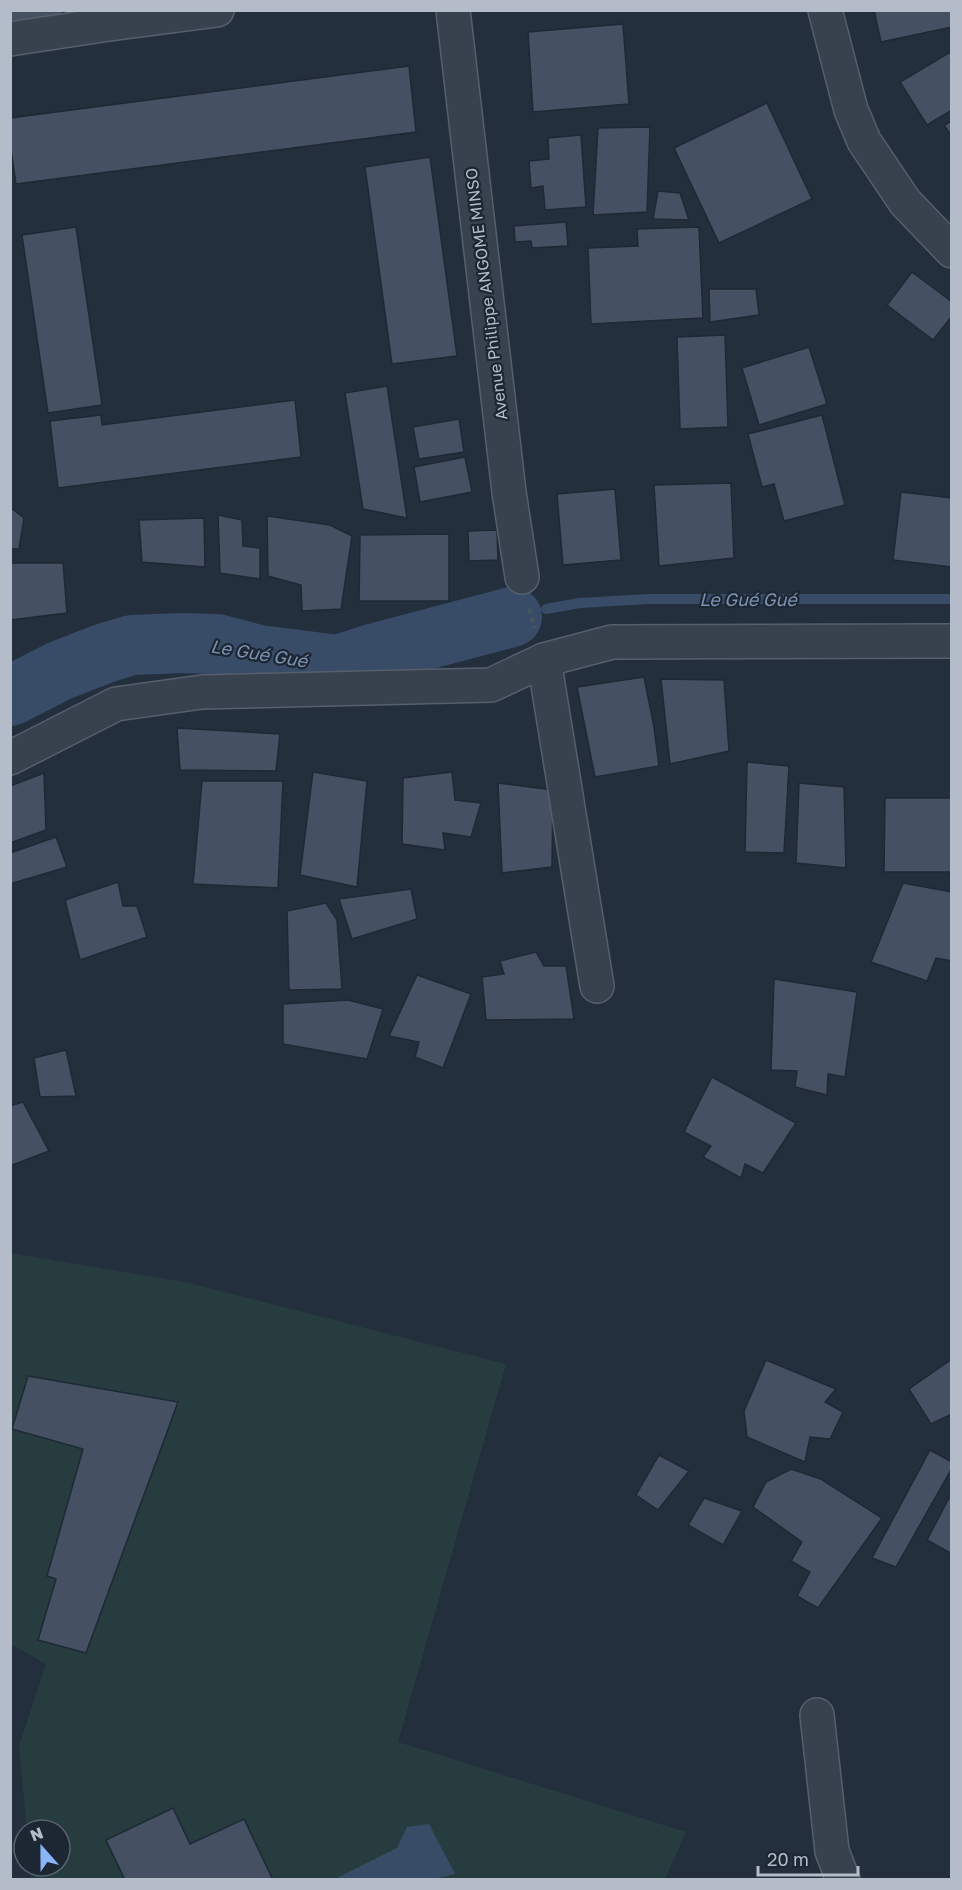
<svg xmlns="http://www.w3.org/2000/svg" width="962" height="1890" viewBox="0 0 962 1890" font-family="'Golos Text',sans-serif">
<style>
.green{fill:#263c3f}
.water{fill:#394c67}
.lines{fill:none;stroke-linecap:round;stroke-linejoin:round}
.stream{stroke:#394c67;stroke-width:10}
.river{stroke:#394c67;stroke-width:60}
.building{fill:#455162;stroke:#1f2835;stroke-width:1.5}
.minor-casing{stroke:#565f6c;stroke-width:36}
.path{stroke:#44595c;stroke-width:4;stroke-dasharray:4.5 4.5;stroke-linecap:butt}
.minor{stroke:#38414e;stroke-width:33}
.labels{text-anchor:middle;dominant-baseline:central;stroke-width:4.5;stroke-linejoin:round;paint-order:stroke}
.street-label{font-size:16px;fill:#b4bcc9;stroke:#1d2633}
.water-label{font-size:18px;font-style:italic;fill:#7c92b1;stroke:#1d2633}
</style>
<rect width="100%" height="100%" fill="#242f3e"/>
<polygon class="green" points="11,1253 189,1283 506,1364 398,1742 686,1832 665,1879 31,1879 30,1866 60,1866 60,1830 27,1830 19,1746 46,1664 11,1644"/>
<polygon class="water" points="429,1824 455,1874 434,1879 335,1879 397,1848 407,1827"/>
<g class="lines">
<polyline class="stream" points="546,609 580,603 648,599 952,599"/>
<polyline class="river" points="10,696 59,671 105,653 132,645 184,643 217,644 259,655 338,665 372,654 512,617"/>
</g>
<g class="building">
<polygon points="10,10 62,10 62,15 10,22"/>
<polygon points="874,10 952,10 952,27 881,42"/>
<polygon points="623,24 629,104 533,112 528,32"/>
<polygon points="952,51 952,110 927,125 900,82"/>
<polygon points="409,66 416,132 16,184 10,143 10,118"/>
<polygon points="767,103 812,199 719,243 674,148"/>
<polygon points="952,121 952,137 944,125"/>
<polygon points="650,127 647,212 593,215 598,128"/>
<polygon points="581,135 586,207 545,210 543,186 531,188 529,161 549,159 548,138"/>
<polygon points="430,157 457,356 392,364 365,167"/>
<polygon points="658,191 680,193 689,220 653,219"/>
<polygon points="566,222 568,246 532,248 531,241 515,242 514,226"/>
<polygon points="76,227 102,405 48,413 22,235"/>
<polygon points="699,227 703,318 591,324 588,248 638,246 637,229"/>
<polygon points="912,272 952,302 952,316 933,340 887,305"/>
<polygon points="709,289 756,289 759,315 710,322"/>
<polygon points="725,335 728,427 680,429 677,337"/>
<polygon points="809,347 827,404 759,425 742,368"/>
<polygon points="387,386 407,518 363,509 345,393"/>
<polygon points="295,400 301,457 58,488 50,421 101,415 102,425"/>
<polygon points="822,415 845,505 784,521 774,484 762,487 748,434"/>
<polygon points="459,419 464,452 419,459 413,427"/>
<polygon points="465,457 472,492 420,502 414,467"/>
<polygon points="731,483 734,558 659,566 654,485"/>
<polygon points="615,489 621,560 563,565 557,494"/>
<polygon points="901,492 952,498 952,567 893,560"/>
<polygon points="10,507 24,518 19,549 10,549"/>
<polygon points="218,515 242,520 243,546 260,548 260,579 220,573"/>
<polygon points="267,516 330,525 352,536 341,609 302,611 301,585 268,576"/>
<polygon points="204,518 205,567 142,562 139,520"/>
<polygon points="497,530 498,560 469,561 468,531"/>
<polygon points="449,534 449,601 359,601 360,535"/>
<polygon points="10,563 63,563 67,613 10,620"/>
<polygon points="644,677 654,727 659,766 595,777 577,687"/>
<polygon points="661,679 724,680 729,751 670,764"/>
<polygon points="177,728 280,734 276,771 180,770"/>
<polygon points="747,762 789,766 784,853 745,852"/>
<polygon points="313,772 367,781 357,887 300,875"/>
<polygon points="452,772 455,800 481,803 471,837 443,833 445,850 402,844 403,778"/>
<polygon points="44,773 46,830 10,843 10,786"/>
<polygon points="202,781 283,781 278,888 193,884"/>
<polygon points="498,783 553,790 552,867 502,873"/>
<polygon points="799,783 844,787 846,868 796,863"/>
<polygon points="885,798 952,798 952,872 884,872"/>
<polygon points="56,837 67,867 10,884 10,853"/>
<polygon points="118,882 123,906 137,906 147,937 80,960 65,900"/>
<polygon points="903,883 952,892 952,961 936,958 927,981 871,962"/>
<polygon points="411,889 417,919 352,939 339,899"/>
<polygon points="326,903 337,920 342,989 289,990 287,911"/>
<polygon points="536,952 544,966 566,966 574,1019 486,1020 482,977 504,974 500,961"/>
<polygon points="417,975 471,994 443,1068 415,1057 419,1042 389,1036"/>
<polygon points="774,979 857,992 845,1077 828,1074 827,1095 795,1087 797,1071 771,1070"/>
<polygon points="348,1000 383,1009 367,1059 283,1044 283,1004"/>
<polygon points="66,1050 76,1096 40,1097 34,1058"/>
<polygon points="712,1077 796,1123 763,1173 745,1164 741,1178 703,1157 711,1146 684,1132"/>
<polygon points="23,1102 49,1151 10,1166 10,1106"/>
<polygon points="952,1359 952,1414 931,1424 909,1389"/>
<polygon points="766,1360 836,1389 825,1402 843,1412 830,1439 810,1437 805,1462 747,1437 744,1411"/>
<polygon points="28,1376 178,1402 86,1653 38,1640 56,1579 47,1576 83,1449 12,1429"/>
<polygon points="930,1450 952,1462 952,1468 896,1567 872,1558"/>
<polygon points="659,1455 689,1471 658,1510 636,1495"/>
<polygon points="791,1469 821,1479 882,1518 818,1608 797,1596 810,1572 791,1561 802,1542 753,1507 766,1482"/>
<polygon points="704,1498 742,1511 723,1545 688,1525"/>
<polygon points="949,1498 952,1500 952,1554 927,1540"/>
<polygon points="173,1808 190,1844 244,1819 273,1880 125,1880 106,1840"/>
</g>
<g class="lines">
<g class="minor-casing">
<g id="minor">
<polyline points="453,10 509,492 522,577"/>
<polyline points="825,10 851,110 864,141 905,202 952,251"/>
<polyline points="10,39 109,24 217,10"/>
<polyline points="544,660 597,986"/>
<polyline points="10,758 116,704 202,692 491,685 544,660 612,642 952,641"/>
<polyline points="817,1715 832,1851 843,1880"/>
</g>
</g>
<polyline class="path" points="529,609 535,628"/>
<use href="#minor" class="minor"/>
</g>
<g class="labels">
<g class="street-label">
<text transform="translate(486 294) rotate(-97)">Avenue Philippe ANGOME MINSO</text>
</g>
<g class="water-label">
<text x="748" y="599">Le Gué Gué</text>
<text transform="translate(259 653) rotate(9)">Le Gué Gué</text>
</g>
</g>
<rect width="962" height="1890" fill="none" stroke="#b4bcc9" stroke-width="24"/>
<g transform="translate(42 1848) rotate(339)"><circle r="28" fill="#1d2633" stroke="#59626f" stroke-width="1.5"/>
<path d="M0-4.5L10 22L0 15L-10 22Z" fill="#8ab4f8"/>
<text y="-9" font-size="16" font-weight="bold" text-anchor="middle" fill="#b4bcc9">N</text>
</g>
<path d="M758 1866v9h100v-9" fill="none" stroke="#b4bcc9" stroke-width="3"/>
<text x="767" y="1866" font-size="18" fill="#b4bcc9" stroke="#1d2633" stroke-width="4.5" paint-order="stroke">20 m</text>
</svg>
